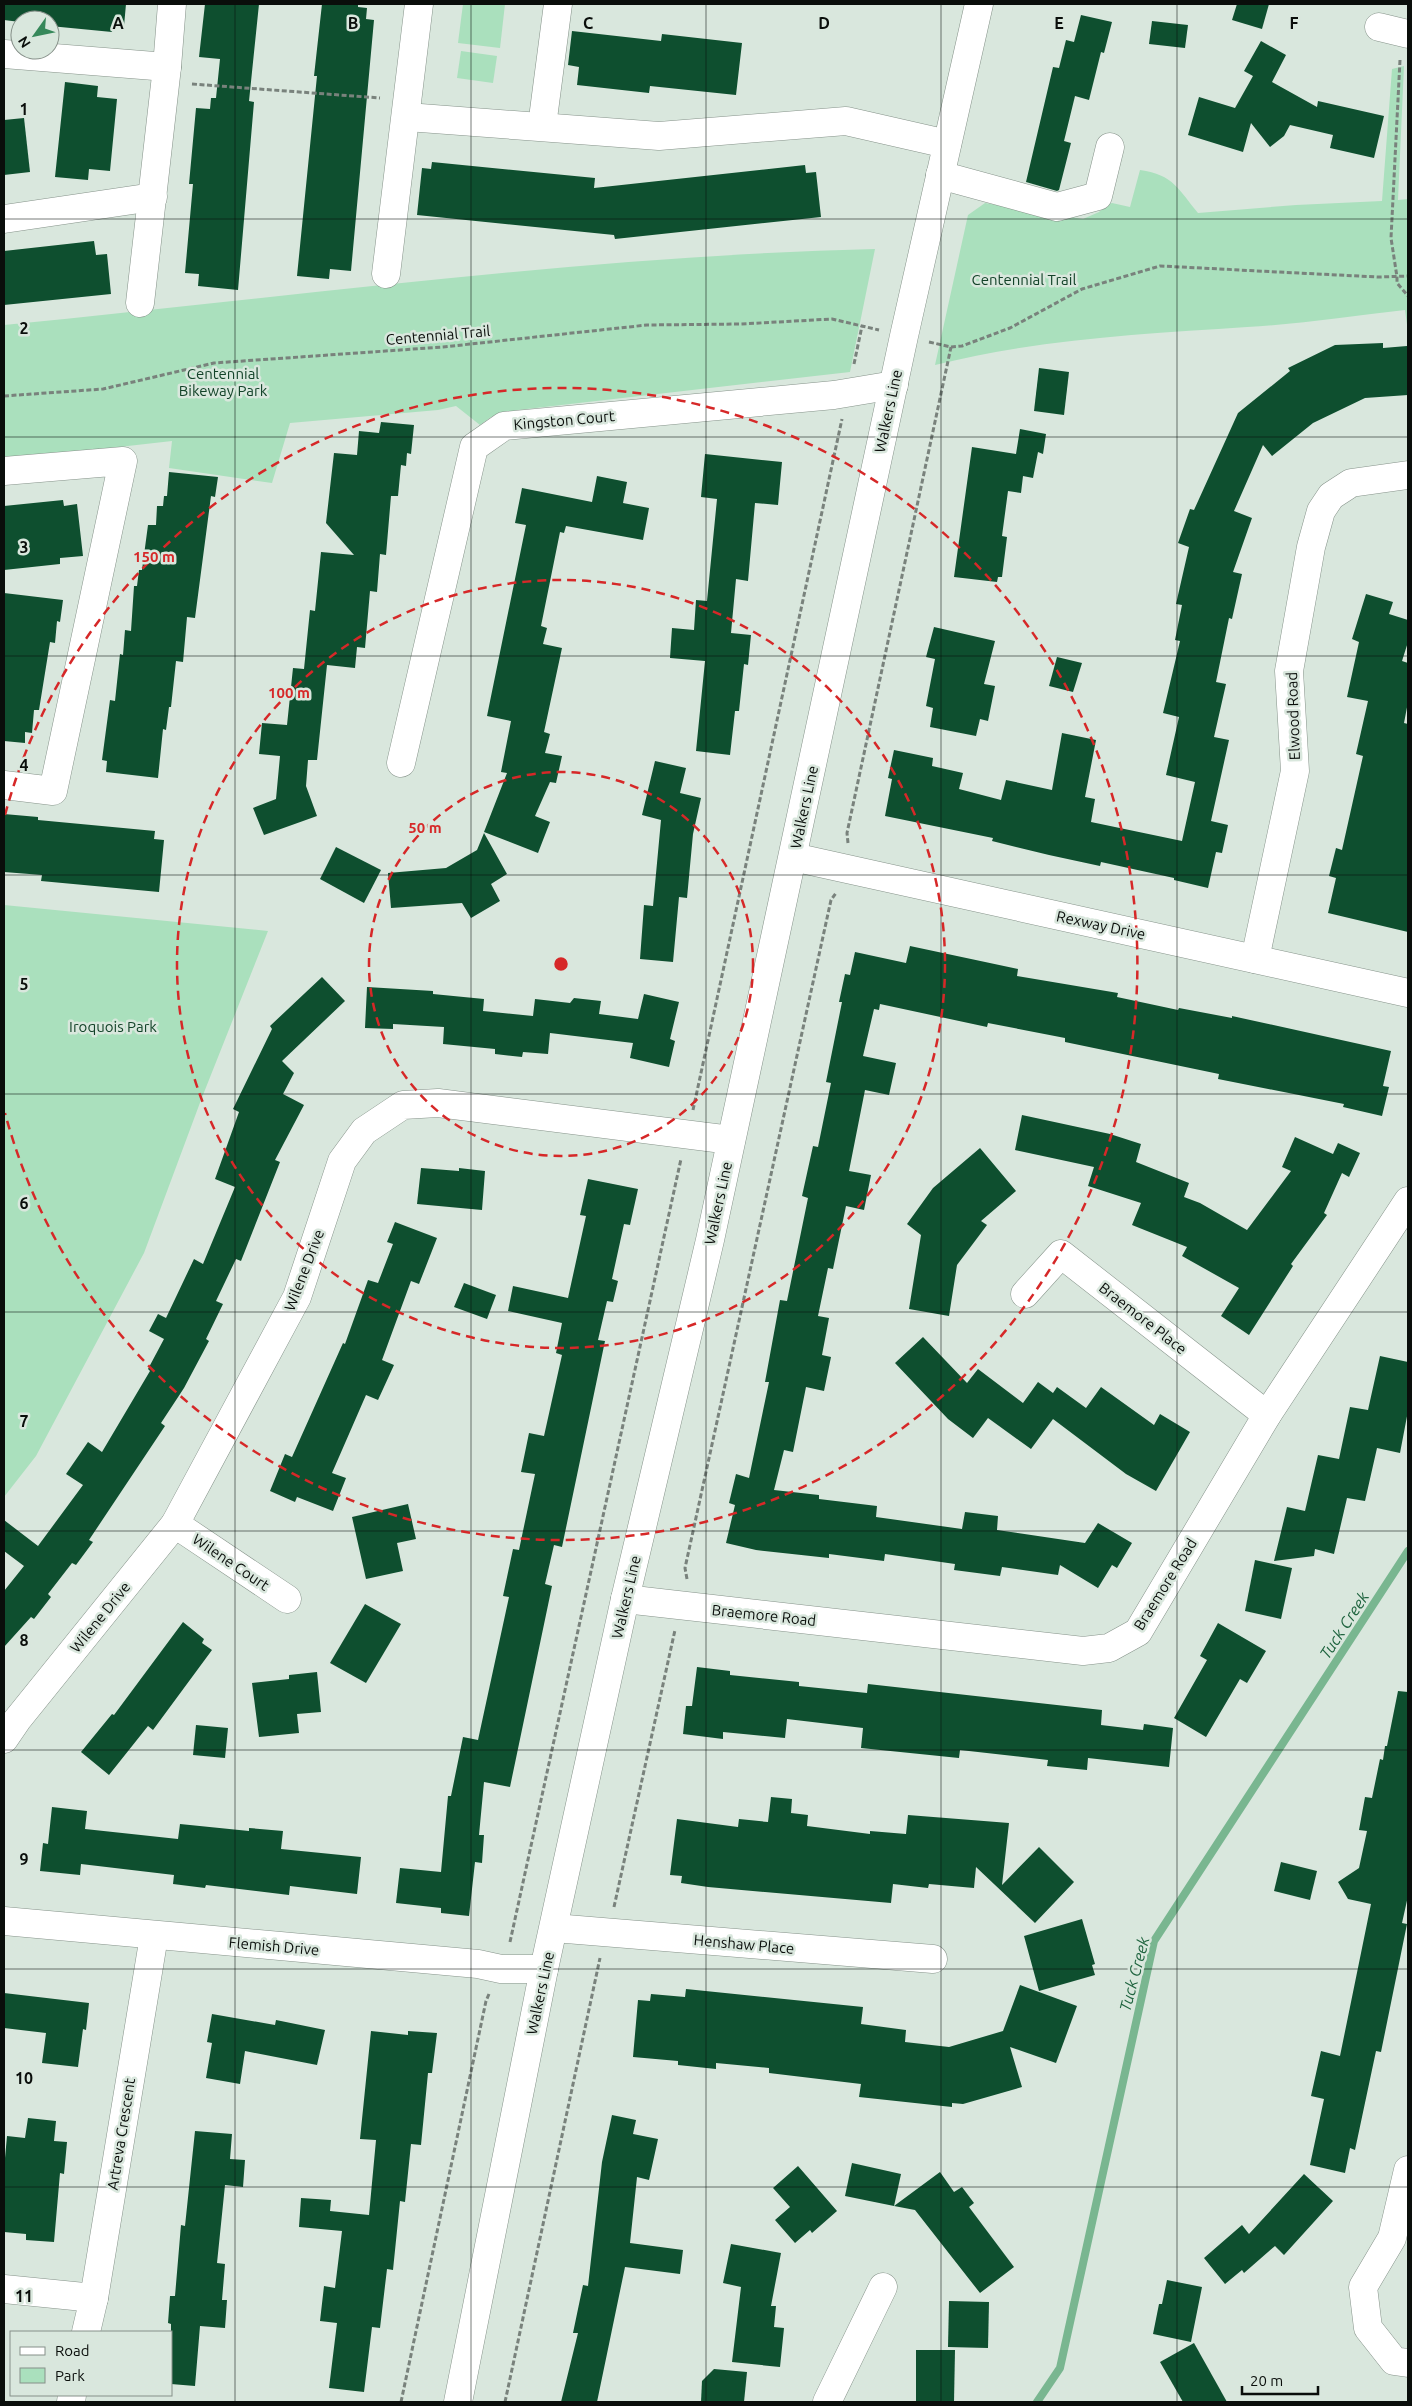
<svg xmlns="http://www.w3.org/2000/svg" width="1412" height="2406" viewBox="0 0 1412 2406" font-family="Ubuntu,sans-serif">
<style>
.green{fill:#aae0bd}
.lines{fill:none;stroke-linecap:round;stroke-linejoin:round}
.stream{stroke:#79b690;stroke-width:8}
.building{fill:#0e4f2f}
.minor-casing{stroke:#86938a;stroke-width:29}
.major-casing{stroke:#86938a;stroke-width:29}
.path{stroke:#79827c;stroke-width:3;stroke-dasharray:5 2.5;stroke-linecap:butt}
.minor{stroke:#fff;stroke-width:28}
.major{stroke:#fff;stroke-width:28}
.grid{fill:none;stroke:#0a0e0b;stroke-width:1;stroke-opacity:0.55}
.ring{fill:none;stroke:#d62828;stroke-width:2.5;stroke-dasharray:9 6}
.labels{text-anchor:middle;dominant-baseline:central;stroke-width:5;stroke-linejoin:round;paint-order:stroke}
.park-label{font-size:15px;fill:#134329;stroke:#d9e7dd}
.street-label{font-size:15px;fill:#0a0e0b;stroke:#d9e7dd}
.water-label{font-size:16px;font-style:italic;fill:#1f643f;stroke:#d9e7dd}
.grid-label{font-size:16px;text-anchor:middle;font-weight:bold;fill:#0a0e0b;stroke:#d9e7dd;stroke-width:5;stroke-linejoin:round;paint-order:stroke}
.centre{fill:#d62828;stroke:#d9e7dd;stroke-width:2.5}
.ring-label{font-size:15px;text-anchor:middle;font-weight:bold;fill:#d62828;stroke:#d9e7dd;stroke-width:5;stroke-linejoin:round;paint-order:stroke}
</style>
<rect width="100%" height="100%" fill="#d9e7dd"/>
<g class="green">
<polygon points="463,4 505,4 500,48 458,43"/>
<polygon points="461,51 497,56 493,83 457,78"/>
<path d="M 1404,66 L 1398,200 L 1408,199 L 1408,332 L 1405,310 C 1352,316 1300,324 1247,327 C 1143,334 1037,339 935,365 L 968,215 L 985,203 L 1083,219 L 1099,212 L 1106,205 L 1112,203 L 1130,207 L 1140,170 C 1174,175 1178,189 1198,213 L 1296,205 L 1382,201 L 1392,69 Z"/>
<path d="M 875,249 L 850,372 L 518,410 L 491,417 L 480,425 L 456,406 L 438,410 L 290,423 L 272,483 L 169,468 L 172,441 L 4,460 L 4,325 C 294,297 584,256 875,249 Z"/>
<polygon points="4,905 268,931 201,1100 144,1253 36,1456 4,1497"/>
</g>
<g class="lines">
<polyline class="stream" points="1037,2402 1060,2368 1154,1941 1408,1551"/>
</g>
<g class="building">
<polygon points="4,4 126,4 124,26 113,25 112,32 50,26 50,20 20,20 20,22 4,20"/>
<polygon points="205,4 259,4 249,101 254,102 238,290 198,286 199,274 185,273 193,184 189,184 196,108 210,109 211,98 216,98 220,59 199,57"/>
<polygon points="322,4 358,4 358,7 367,8 366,19 374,20 351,271 330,269 329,279 297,276 317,76 314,76"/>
<polygon points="1237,4 1269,4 1262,29 1232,20"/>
<polygon points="1081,15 1112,22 1104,53 1101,52 1089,100 1075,96 1064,141 1071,143 1059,190 1057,191 1026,182 1053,67 1059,68 1066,40 1074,42"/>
<polygon points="1152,21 1188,25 1185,48 1149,44"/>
<polygon points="572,31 661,41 662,34 742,43 736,95 650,86 649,93 577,85 579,67 568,65"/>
<polygon points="1261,41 1286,55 1272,82 1317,107 1318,101 1384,116 1374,158 1330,148 1333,135 1290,125 1284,136 1270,147 1251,123 1243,152 1188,135 1199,97 1235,108 1253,76 1244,71"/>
<polygon points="65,82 98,86 97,97 117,99 110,171 89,169 88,180 55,177"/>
<polygon points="24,118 30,172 4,175 4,120"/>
<polygon points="432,162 595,178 594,188 805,165 806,173 816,172 821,217 615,239 614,235 417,215 422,168 431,169"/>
<polygon points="94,241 96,255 107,254 111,294 4,305 4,251"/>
<polygon points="1383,343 1383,348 1407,346 1408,395 1365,398 1313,423 1272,456 1263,445 1234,511 1252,518 1233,572 1242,574 1232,619 1229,618 1216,682 1226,684 1214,737 1229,740 1211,821 1228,825 1222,853 1216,852 1208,888 1174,880 1174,878 1101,862 1100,866 1049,855 992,841 993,838 885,816 892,779 888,778 894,750 933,758 932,766 963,773 959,789 1001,800 1006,780 1052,790 1062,733 1096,740 1085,797 1095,799 1091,822 1182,841 1195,782 1166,775 1179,717 1163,713 1180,641 1175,640 1182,605 1176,604 1189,547 1178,543 1190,509 1194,510 1238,413 1290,371 1288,368 1335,345"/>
<polygon points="1039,368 1069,372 1064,415 1034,411"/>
<polygon points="381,422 414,425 411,454 407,453 406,466 401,465 398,496 391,496 386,555 380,554 377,592 370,591 365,648 357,647 355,668 327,665 317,760 308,760 306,786 317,816 264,835 253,808 276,799 280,756 259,754 262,723 287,725 293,668 304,669 310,610 315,611 321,552 354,555 326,523 334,453 357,455 359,431 379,433"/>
<polygon points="1020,429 1046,434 1043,454 1038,452 1033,478 1023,476 1021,493 1008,491 1002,536 1007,537 1002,577 998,577 997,582 954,577 972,447 1016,454"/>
<polygon points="705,454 782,462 778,505 755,503 748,581 736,579 731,633 751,635 748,665 744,664 739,711 735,711 730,755 696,751 705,661 670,658 672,628 694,630 696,600 707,601 717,499 701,497"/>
<polygon points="169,472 218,477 215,497 211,496 195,618 187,617 183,662 176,661 171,707 169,707 166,730 163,729 158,778 106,772 107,761 102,760 110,700 115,701 120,654 123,655 125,630 131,631 134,586 137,586 139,570 142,570 148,525 156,525 157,506 163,506 164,496 167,496"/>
<polygon points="597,476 627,482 623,503 649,508 643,540 566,526 564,533 560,532 541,626 547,628 543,644 562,648 544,732 550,734 545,753 562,756 556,783 550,782 535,816 550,822 538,853 484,832 507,773 501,772 511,721 487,716 526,525 515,523 522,488 592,502"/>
<polygon points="63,500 64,506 77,504 83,556 60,558 60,564 4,570 4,506"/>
<polygon points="4,593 63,600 60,622 57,621 55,643 50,642 39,710 34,710 32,733 25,732 25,743 4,741"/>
<polygon points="1366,594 1393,602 1389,614 1408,620 1408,642 1402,661 1408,663 1408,702 1404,723 1408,724 1408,932 1328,913 1336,878 1329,876 1336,848 1342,850 1363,756 1356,754 1368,701 1347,697 1359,642 1352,639"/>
<polygon points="934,627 995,641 984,684 995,686 988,721 980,719 976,736 930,727 933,708 926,706 935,659 926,657"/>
<polygon points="1057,657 1082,663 1073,692 1049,686"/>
<polygon points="655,761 686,768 680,793 701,798 693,834 687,898 679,897 673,962 640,959 644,905 653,906 661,820 642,815"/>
<polygon points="4,814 38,817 38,820 155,831 154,839 164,840 159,892 41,881 42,875 4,872"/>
<polygon points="484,833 507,874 491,884 500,901 471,918 462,903 391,908 388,873 446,868 477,850"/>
<polygon points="336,847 381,870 364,903 320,879"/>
<polygon points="910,946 1018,969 1017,976 1118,993 1117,997 1178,1010 1179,1008 1232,1018 1232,1016 1391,1051 1383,1086 1389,1087 1382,1116 1343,1107 1344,1104 1218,1079 1219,1074 1065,1042 1065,1038 988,1023 987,1027 880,1004 879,1010 874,1009 863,1056 896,1063 889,1095 865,1090 849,1171 871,1175 864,1210 846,1206 833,1269 828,1268 818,1316 829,1318 822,1355 831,1357 824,1391 806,1387 793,1452 784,1450 774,1490 819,1495 819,1499 877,1506 876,1517 962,1529 965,1512 998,1516 997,1530 1085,1543 1098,1523 1132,1543 1117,1568 1112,1565 1098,1588 1060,1565 1058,1575 1002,1567 1000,1576 954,1570 955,1564 885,1554 884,1561 829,1554 829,1558 756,1550 726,1543 735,1505 729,1503 736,1474 749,1478 769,1382 765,1382 780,1300 787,1301 808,1198 802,1196 813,1146 818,1147 831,1083 826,1082 842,1002 839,1002 845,974 850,975 855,952 906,963"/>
<polygon points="322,977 345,1001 282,1061 294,1073 283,1094 304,1105 275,1160 280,1162 241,1261 236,1259 216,1301 223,1304 206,1339 209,1341 184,1388 161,1423 165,1426 89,1540 93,1542 76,1565 72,1563 48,1594 51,1597 34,1619 31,1617 4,1647 4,1591 24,1566 4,1551 4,1520 38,1546 83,1485 66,1474 88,1442 102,1452 150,1371 148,1369 164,1339 149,1331 158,1314 166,1318 194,1259 203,1264 235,1187 215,1179 239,1112 233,1109 272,1029 270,1026"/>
<polygon points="367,987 433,991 433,994 484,999 483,1011 533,1016 535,999 570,1003 574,998 601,1001 599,1014 638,1019 644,994 679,1002 670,1039 675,1041 669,1067 630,1058 633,1043 550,1033 548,1054 523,1052 522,1057 495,1054 495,1049 443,1044 444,1027 393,1024 393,1029 365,1028"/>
<polygon points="1022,1115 1110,1134 1141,1144 1136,1162 1189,1183 1184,1197 1200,1203 1247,1230 1291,1171 1282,1167 1295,1137 1333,1154 1338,1143 1360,1153 1349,1177 1342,1173 1324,1213 1327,1215 1291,1264 1293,1266 1249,1335 1221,1316 1239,1288 1182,1256 1187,1247 1132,1225 1141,1203 1088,1186 1094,1167 1015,1150"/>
<polygon points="980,1148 1016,1191 981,1221 987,1225 957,1265 949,1316 909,1309 921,1235 907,1224 933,1188"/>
<polygon points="421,1168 459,1171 459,1168 485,1171 482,1210 417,1204"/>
<polygon points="588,1179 638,1189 630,1225 624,1224 612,1279 618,1281 613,1302 607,1301 598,1340 605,1341 562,1547 554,1545 545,1584 552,1586 510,1787 484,1782 479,1835 484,1835 482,1863 475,1862 469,1916 441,1913 441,1908 396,1903 400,1868 441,1872 448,1796 451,1796 463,1737 478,1740 509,1597 503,1596 513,1549 519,1550 535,1474 521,1472 529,1433 544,1436 562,1355 556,1353 562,1323 508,1311 513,1286 568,1298 586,1216 580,1215"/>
<polygon points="395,1222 437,1238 419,1284 411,1281 382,1360 394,1365 378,1400 366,1395 332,1473 346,1478 333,1511 297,1497 295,1502 270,1491 285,1454 292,1457 343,1343 345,1344 368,1280 378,1283 393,1244 387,1242"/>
<polygon points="464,1283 496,1295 487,1319 454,1307"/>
<polygon points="923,1337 967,1383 978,1369 1023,1403 1038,1382 1053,1393 1057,1387 1086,1408 1101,1387 1154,1425 1160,1414 1190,1432 1156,1491 1126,1474 1053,1419 1031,1449 988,1418 973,1438 948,1419 895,1363"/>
<polygon points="1380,1356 1408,1362 1408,1411 1400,1453 1377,1448 1365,1501 1347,1498 1334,1554 1315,1549 1314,1556 1274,1561 1287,1507 1305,1511 1318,1455 1339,1459 1350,1407 1368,1410"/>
<polygon points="408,1504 416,1539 397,1543 403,1571 366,1579 352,1517"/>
<polygon points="1255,1560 1292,1568 1281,1619 1245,1611"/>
<polygon points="365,1604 401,1624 366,1683 330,1663"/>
<polygon points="183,1622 204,1639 202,1643 212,1650 153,1730 148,1726 109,1775 81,1752 112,1714 114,1715"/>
<polygon points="1218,1623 1266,1651 1247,1683 1240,1679 1206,1737 1174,1718 1207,1660 1200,1656"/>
<polygon points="697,1667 730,1671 730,1675 799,1682 799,1686 867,1693 868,1684 1102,1710 1101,1725 1143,1730 1144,1724 1173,1728 1169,1767 1088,1758 1087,1770 1047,1766 1048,1760 960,1750 959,1758 861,1748 863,1728 787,1719 785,1738 723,1732 723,1739 683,1734 686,1706 692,1706"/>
<polygon points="317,1672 321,1712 297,1714 299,1733 259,1737 252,1683 289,1679 289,1675"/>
<polygon points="1398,1691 1408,1692 1408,1896 1402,1923 1407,1924 1381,2052 1376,2051 1355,2150 1350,2148 1345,2173 1310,2165 1324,2099 1311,2096 1321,2051 1340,2056 1371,1904 1348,1899 1338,1882 1359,1868 1367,1831 1359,1830 1365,1797 1372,1798 1380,1759 1383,1760 1385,1746 1387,1746"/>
<polygon points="196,1725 228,1728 225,1758 193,1755"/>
<polygon points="771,1797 792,1799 791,1813 808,1815 807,1826 870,1834 870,1831 906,1834 908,1815 1009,1823 1002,1885 1039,1847 1074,1882 1035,1923 976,1867 974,1888 929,1884 928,1888 893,1884 891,1903 708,1887 681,1883 682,1876 670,1875 677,1819 738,1827 739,1819 768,1822"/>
<polygon points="52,1807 87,1811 85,1829 178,1839 180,1824 249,1831 249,1828 283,1831 281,1849 361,1857 357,1894 290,1886 289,1895 206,1885 205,1888 173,1884 174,1875 81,1864 80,1875 40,1871 43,1843 48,1844"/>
<polygon points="1281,1862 1317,1871 1310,1900 1274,1891"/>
<polygon points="1082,1919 1095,1964 1092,1965 1095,1975 1039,1991 1024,1936"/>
<polygon points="1020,1985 1077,2006 1056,2063 1010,2047 1022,2087 963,2104 952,2103 952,2107 859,2097 861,2084 769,2073 769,2068 716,2063 716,2069 678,2065 678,2061 633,2057 638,2000 650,2001 651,1994 685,1997 686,1989 863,2007 861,2024 906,2030 905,2042 949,2047 1003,2031"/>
<polygon points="4,1993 89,2003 86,2030 83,2029 78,2067 42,2063 46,2033 4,2028"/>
<polygon points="212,2014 275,2025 276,2020 325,2030 317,2065 245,2051 240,2084 206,2078 212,2043 207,2042"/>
<polygon points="371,2031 408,2035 408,2031 437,2033 432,2073 428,2073 421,2145 411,2144 405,2202 400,2201 393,2270 387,2269 380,2328 372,2327 364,2392 329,2388 337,2323 320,2321 324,2286 335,2288 342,2231 299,2227 301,2198 331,2200 330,2211 369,2215 376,2140 360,2139"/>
<polygon points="612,2115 636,2120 633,2134 658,2139 649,2180 637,2177 630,2243 683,2250 680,2274 625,2267 597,2402 561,2402 578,2333 573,2333 583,2285 588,2286 602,2162"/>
<polygon points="28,2118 56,2121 54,2141 67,2142 64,2174 60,2173 54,2242 26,2240 26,2234 4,2232 4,2169 7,2136 25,2138"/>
<polygon points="195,2131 232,2134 230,2159 245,2160 243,2187 225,2185 217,2263 225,2264 222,2300 227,2300 225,2328 200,2326 195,2386 171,2384 171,2324 168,2323 170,2296 175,2296 181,2225 185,2226"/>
<polygon points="852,2163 901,2174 894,2206 845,2196"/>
<polygon points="798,2166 837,2211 812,2233 810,2230 795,2243 775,2220 790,2207 773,2188"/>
<polygon points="940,2172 954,2192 962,2187 974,2203 969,2207 1014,2267 980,2293 915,2210 894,2206"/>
<polygon points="1304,2174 1333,2201 1284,2255 1275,2246 1244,2273 1242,2270 1225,2284 1204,2258 1242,2225 1249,2234"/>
<polygon points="731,2244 781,2253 771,2306 776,2306 774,2327 784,2328 780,2367 732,2362 741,2287 723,2283"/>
<polygon points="1167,2280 1202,2287 1191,2342 1153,2334 1159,2304 1162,2304"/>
<polygon points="949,2301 989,2302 988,2348 948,2347"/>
<polygon points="1194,2343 1227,2402 1183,2402 1160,2362"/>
<polygon points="916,2350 955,2350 954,2402 916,2402"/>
<polygon points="714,2369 747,2372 744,2402 701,2402 702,2381"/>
</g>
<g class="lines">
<g class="minor-casing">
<g id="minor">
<polyline points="1379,27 1408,34"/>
<polyline points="4,54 167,67"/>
<polyline points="407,117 659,136 846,121 947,144"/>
<polyline points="542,126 558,4"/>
<polyline points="940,175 1057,207 1098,196 1110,147"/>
<polyline points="4,219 153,197"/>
<polyline points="386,274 419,4"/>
<polyline points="140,303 167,67 172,4"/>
<polyline points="4,471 123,461 53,791 4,785"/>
<polyline points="401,763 474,447 504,426 834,395 894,385"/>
<polyline points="793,857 1408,993"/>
<polyline points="1255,959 1295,771 1289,671 1311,547 1321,511 1331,496 1351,483 1408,475"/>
<polyline points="1025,1294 1061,1254 1267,1415"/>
<polyline points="175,1524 287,1599"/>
<polyline points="625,1599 1083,1651 1109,1648 1138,1632 1267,1415 1408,1201"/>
<polyline points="4,1739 17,1720 175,1524 297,1297 342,1161 364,1131 403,1105 438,1103 731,1140"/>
<polyline points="4,1921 478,1964 501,1969 544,1969"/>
<polyline points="554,1928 933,1959"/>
<polyline points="1408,2170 1392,2238 1363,2287 1368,2328 1394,2361 1408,2363"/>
<polyline points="4,2289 94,2298"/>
<polyline points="86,2332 94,2298 154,1936"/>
<polyline points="71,2402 72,2395"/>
<polyline points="827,2402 883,2287"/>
</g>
</g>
<g class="major-casing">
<polyline id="major" points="458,2402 544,1969 625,1599 710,1240 904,336 979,4"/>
</g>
<g class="path">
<polyline points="1400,60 1391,238 1397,277 1397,283 1408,296"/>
<polyline points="192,84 380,98"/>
<polyline points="929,342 951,347 962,346 1010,328 1082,289 1160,266 1378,277 1408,276"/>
<polyline points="854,364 862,326"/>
<polyline points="4,396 103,389 214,363 443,347 647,325 741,324 832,319 879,330"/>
<polyline points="848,843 847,833 951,347"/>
<polyline points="693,1110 842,419"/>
<polyline points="687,1579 685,1568 831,900 836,893"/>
<polyline points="614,1907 675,1630"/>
<polyline points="510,1942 681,1159"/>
<polyline points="401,2402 486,2001 489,1994"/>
<polyline points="505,2402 600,1958"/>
</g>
<use href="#minor" class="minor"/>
<use href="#major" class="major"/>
</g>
<path class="grid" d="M 235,4 L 235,2402M 471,4 L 471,2402M 706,4 L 706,2402M 941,4 L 941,2402M 1177,4 L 1177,2402M 4,219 L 1408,219M 4,437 L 1408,437M 4,656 L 1408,656M 4,875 L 1408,875M 4,1094 L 1408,1094M 4,1312 L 1408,1312M 4,1531 L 1408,1531M 4,1750 L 1408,1750M 4,1969 L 1408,1969M 4,2187 L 1408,2187"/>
<g class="ring">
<circle cx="561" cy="964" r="192"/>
<circle cx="561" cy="964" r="384"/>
<path d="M5 815A576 576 0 1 1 5 1113"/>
</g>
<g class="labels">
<g class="park-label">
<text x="1024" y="279">Centennial Trail</text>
<text x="223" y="373">Centennial<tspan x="223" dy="17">Bikeway Park</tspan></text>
<text x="113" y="1026">Iroquois Park</text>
</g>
<g class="street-label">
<text transform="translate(438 335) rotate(-5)">Centennial Trail</text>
<text transform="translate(888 411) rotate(-78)">Walkers Line</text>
<text transform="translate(564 420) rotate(-5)">Kingston Court</text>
<text transform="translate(1293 716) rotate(-92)">Elwood Road</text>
<text transform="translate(804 807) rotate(-78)">Walkers Line</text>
<text transform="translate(1101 925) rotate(12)">Rexway Drive</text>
<text transform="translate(718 1203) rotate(-78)">Walkers Line</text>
<text transform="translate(304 1270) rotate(-69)">Wilene Drive</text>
<text transform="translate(1143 1318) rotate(38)">Braemore Place</text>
<text transform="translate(231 1562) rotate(34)">Wilene Court</text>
<text transform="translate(1165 1584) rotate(-58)">Braemore Road</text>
<text transform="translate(626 1597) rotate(-77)">Walkers Line</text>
<text transform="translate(764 1615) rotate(6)">Braemore Road</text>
<text transform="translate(100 1617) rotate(-51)">Wilene Drive</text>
<text transform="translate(744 1944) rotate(5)">Henshaw Place</text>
<text transform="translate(274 1946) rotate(5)">Flemish Drive</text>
<text transform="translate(540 1993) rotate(-78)">Walkers Line</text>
<text transform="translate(121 2134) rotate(-81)">Artreva Crescent</text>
</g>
<g class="water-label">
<text transform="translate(1344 1625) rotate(-57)">Tuck Creek</text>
<text transform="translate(1134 1974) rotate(-75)">Tuck Creek</text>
</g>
</g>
<g class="grid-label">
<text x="118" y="29">A</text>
<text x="353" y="29">B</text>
<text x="588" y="29">C</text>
<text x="824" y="29">D</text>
<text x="1059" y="29">E</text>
<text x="1294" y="29">F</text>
<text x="24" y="115">1</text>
<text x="24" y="334">2</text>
<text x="24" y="553">3</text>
<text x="24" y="771">4</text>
<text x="24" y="990">5</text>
<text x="24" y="1209">6</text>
<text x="24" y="1427">7</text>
<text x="24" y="1646">8</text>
<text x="24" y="1865">9</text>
<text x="24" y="2084">10</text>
<text x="24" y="2302">11</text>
</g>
<circle cx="561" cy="964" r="8" class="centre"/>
<g class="ring-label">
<text x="154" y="562">150 m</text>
<text x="289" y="698">100 m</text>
<text x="425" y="833">50 m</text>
</g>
<rect width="1412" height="2406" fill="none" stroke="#0a0e0b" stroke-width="10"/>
<rect x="10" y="2331" width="162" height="65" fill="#d9e7dd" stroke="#869089"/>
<rect x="20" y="2347" width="25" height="8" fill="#ffffff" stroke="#869089"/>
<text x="55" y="2356" font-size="15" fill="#0a0e0b">Road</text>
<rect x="20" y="2368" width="25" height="15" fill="#aae0bd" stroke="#869089"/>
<text x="55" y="2381" font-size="15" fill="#0a0e0b">Park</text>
<g transform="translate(35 35) rotate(237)"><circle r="24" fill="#d9e7dd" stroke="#869089"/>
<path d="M0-4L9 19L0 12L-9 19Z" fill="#36885a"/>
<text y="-8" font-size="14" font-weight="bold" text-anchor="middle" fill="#0a0e0b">N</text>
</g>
<path d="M1242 2386v8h76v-8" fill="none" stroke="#0a0e0b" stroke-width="2.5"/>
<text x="1250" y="2386" font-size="15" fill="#0a0e0b" stroke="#d9e7dd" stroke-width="4" paint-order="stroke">20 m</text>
</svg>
